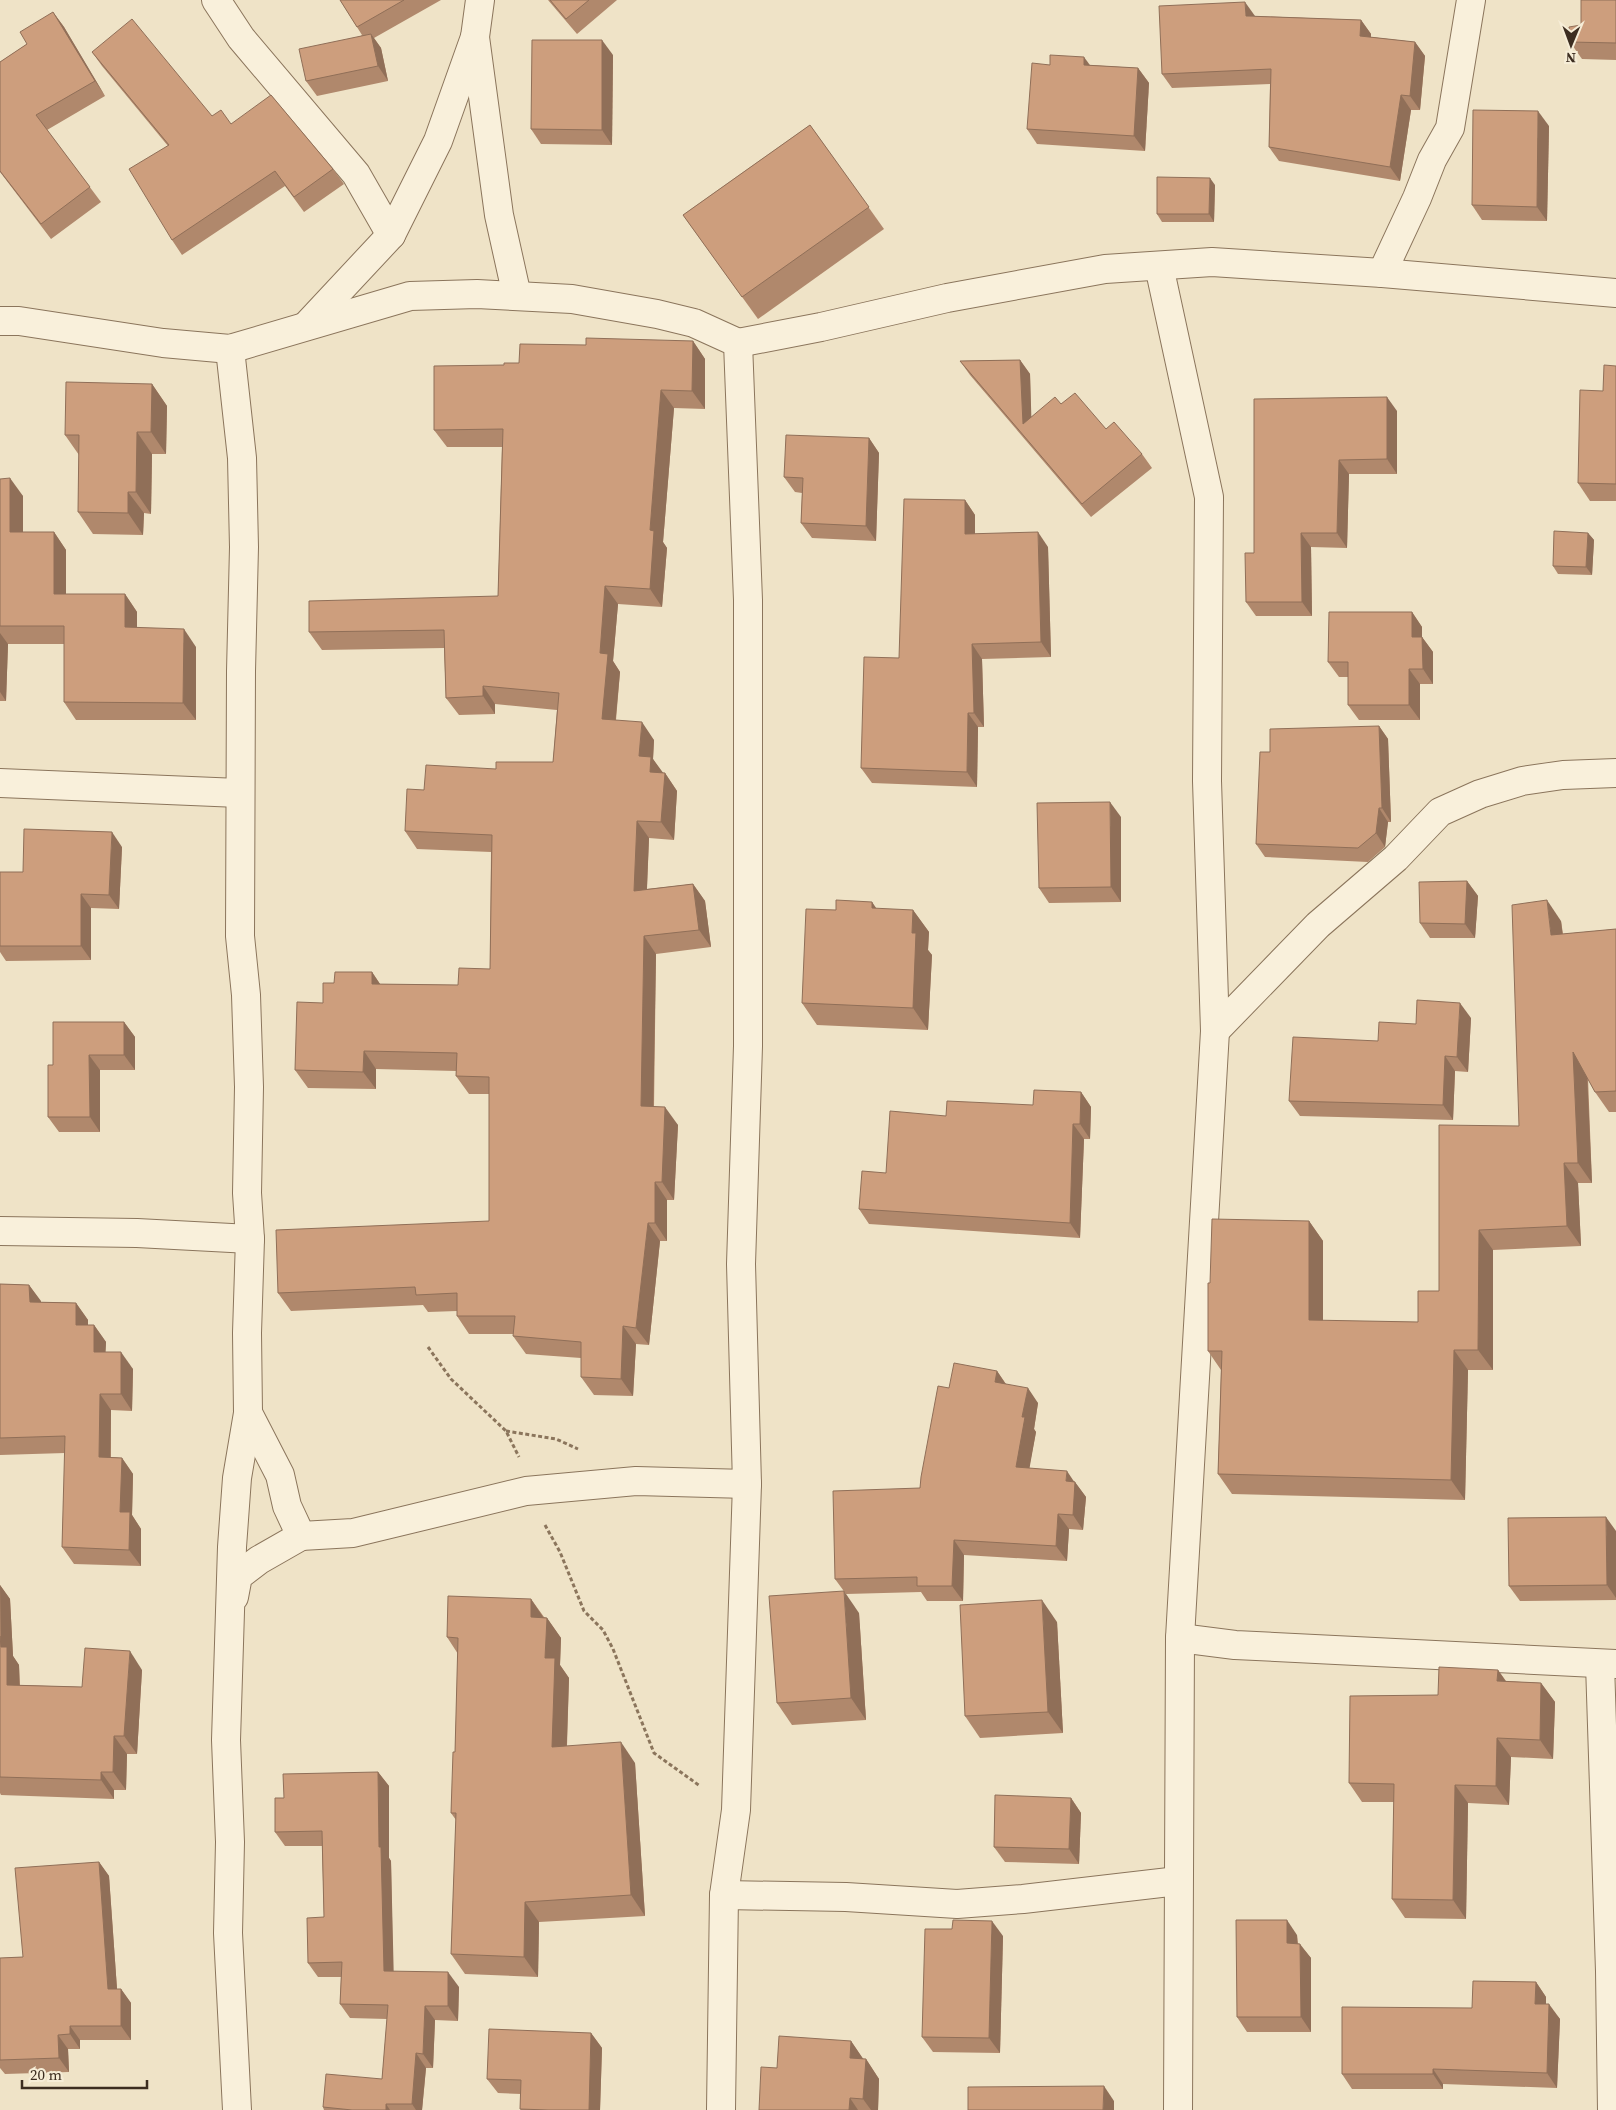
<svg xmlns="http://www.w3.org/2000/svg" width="1616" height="2110" viewBox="0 0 1616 2110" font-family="'Source Serif 4',serif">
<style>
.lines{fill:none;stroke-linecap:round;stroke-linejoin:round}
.minor-casing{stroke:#8b755c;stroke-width:30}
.path{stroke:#8b755c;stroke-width:3;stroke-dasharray:4 2.5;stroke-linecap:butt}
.minor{stroke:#f9f0db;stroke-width:28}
.wall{fill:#b0886c}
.shaded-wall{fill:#906f58}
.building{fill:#cd9e7d;stroke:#906f58}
</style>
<rect width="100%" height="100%" fill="#efe3c7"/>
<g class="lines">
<g class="minor-casing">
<g id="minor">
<polyline points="216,0 241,38 356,174 391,235"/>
<polyline points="480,0 475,37 499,215 517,296"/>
<polyline points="1159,266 1209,497 1207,781 1215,1031 1180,1638 1178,2110"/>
<polyline points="1382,273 1417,198 1432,160 1450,128 1471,0"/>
<polyline points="0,321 19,321 163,343 230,349 410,296 477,294 572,299 657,314 694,323 738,343 748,600 748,1046 741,1264 747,1484 736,1810 724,1895 721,2110"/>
<polyline points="306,326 391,235 438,141 475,37"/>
<polyline points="738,343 821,327 947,298 1105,269 1212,262 1382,273 1616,293"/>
<polyline points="230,349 242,458 244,547 241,671 240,936 246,995 249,1087 247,1193 250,1239 247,1333 248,1413 237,1478 232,1547 226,1740 230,1842 228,1933 237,2110"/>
<polyline points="0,783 239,793"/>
<polyline points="1215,1031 1318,925 1396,858 1440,812 1480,794 1522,781 1563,775 1616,773"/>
<polyline points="0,1231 137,1233 250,1239"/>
<polyline points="248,1413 280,1475 287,1506 301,1536 353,1533 526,1491 636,1481 747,1484"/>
<polyline points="234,1597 238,1576 259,1560 301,1536"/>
<polyline points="1180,1638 1235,1645 1616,1664"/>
<polyline points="1600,1664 1610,1971 1612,2110"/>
<polyline points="724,1895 846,1897 957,1904 1023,1899 1178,1881"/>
</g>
</g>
<g class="path">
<polyline points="428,1347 451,1379 506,1431 519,1457"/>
<polyline points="506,1431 556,1439 578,1449"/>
<polyline points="545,1525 560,1552 584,1611 603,1630 613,1649 654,1753 700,1786"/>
</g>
<use href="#minor" class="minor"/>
</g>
<g class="wall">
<polygon points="340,0 441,0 374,38 381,48 388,81 317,96 306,81 362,35"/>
<polygon points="548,0 617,0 577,34"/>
<polygon points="1616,0 1616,60 1582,59 1570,42 1581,25"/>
<polygon points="53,12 64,27 105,96 47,130 101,202 51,239 0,172 0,62 27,44"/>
<polygon points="1255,16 1361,20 1371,34 1371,37 1415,42 1425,56 1420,110 1411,110 1400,181 1279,161 1269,147 1270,84 1172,88 1162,74"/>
<polygon points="92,52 212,116 231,124 333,169 344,184 304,212 285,186 182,255 172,240 168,146 102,66"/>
<polygon points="613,55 612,145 541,144 531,129"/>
<polygon points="1050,65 1090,65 1138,68 1149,83 1145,151 1037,144 1027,129"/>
<polygon points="810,125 884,229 758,319 683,215"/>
<polygon points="1549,126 1547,221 1482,220 1472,205"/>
<polygon points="1215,185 1214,222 1162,222 1157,214"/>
<polygon points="693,341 705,359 705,409 674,408 663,542 667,548 662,607 618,604 613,661 620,672 616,720 654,740 653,759 662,773 665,773 677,791 674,840 649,838 647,889 693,884 705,901 711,947 656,954 654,1107 678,1125 674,1200 667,1200 667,1241 660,1241 649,1345 636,1344 633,1396 594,1395 581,1377 581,1358 526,1354 513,1336 514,1334 469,1334 457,1316 457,1311 428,1312 423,1305 291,1311 278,1293 489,1221 489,1094 469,1094 456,1076 456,1071 376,1069 376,1089 308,1088 295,1070 323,1003 334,983 372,972 380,984 458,985 490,969 491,852 417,849 405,831 424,790 496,769 553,762 557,710 495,704 495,714 459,715 446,698 444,648 322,650 309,632 498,596 502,447 447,447 434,430 504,365 519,363 586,345"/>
<polygon points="1020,360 1030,374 1031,417 1061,404 1106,429 1142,454 1152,468 1091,517 970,375 960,361"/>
<polygon points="1616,366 1616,501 1590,501 1578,483 1603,391"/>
<polygon points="152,384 167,406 166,454 152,454 151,514 144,513 143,535 93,534 78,512 79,455 65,435"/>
<polygon points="1254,399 1397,411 1397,474 1349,474 1347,548 1311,547 1312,616 1256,616 1246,602 1254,553"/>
<polygon points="869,438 879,453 876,541 812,538 801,523 802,493 795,492 784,477"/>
<polygon points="0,479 23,496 23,532 54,532 66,550 66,594 125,594 137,612 137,627 196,647 196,720 76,720 64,702 64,644 8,644 6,701 0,701"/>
<polygon points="965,500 975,515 975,534 1048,547 1051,657 982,659 984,727 978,727 977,787 872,783 861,768 899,658"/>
<polygon points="1588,533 1594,540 1592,575 1558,574 1553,566"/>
<polygon points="1412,612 1422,627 1422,637 1433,652 1433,684 1420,684 1420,720 1359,720 1348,705 1348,677 1339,677 1328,662"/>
<polygon points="1379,726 1388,739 1391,822 1388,822 1385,847 1368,862 1265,857 1256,844 1270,752"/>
<polygon points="1121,817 1121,902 1049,903 1039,888"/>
<polygon points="122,847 119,909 91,908 91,960 6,961 0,952 0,946 23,872"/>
<polygon points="1467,881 1478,896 1475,938 1430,938 1420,923"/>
<polygon points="872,902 876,909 913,910 929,932 928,950 932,955 928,1030 817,1025 802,1003 836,910"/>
<polygon points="1561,921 1563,934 1616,929 1616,1112 1609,1112 1595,1092 1588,1078 1592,1183 1578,1183 1581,1246 1493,1250 1493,1370 1468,1370 1465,1500 1232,1494 1218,1474 1221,1370 1208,1351 1210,1283 1309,1221 1323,1241 1323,1321 1418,1322 1439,1291 1519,1126"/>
<polygon points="1471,1018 1468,1072 1455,1071 1453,1120 1300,1116 1289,1101 1416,1024"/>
<polygon points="124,1022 135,1037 135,1070 100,1070 100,1132 59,1132 48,1117 53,1065"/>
<polygon points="1081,1092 1091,1107 1090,1139 1084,1139 1080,1238 869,1224 859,1209 886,1173 946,1116 1033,1105"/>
<polygon points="0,1284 29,1285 41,1302 76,1303 88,1320 88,1325 94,1325 106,1342 105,1352 133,1369 132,1411 111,1410 111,1457 122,1458 133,1474 132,1515 141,1529 141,1566 74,1564 62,1547 65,1453 0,1455"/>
<polygon points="997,1371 1006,1384 1038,1403 1034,1429 1036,1432 1029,1468 1074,1481 1086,1497 1083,1530 1069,1529 1067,1561 964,1555 963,1601 927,1601 921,1592 846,1594 835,1579 920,1488 949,1388"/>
<polygon points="1616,1531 1616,1600 1520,1601 1509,1586"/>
<polygon points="0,1585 10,1599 13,1656 19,1665 20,1685 82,1687 142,1670 137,1754 127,1754 126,1790 114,1790 114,1799 1,1795 0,1793"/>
<polygon points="531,1599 544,1617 547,1618 561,1638 560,1665 569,1678 567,1746 635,1763 645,1916 539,1922 538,1977 465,1974 451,1954 456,1820 451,1813 455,1752 458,1654 447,1637"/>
<polygon points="859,1613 866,1720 792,1725 777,1703"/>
<polygon points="1057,1622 1063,1733 980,1738 965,1716"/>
<polygon points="1498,1670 1506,1681 1541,1683 1555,1702 1553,1759 1511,1757 1509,1805 1468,1803 1466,1919 1405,1918 1392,1899 1394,1802 1362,1802 1349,1783 1438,1695"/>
<polygon points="378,1772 389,1786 389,1858 391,1861 393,1971 459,1987 458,2021 435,2020 433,2068 426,2068 422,2110 324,2110 323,2107 382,2079 387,2019 350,2018 340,2004 341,1977 318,1977 308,1963 324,1917 322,1846 285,1846 275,1832 284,1798"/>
<polygon points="1071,1798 1081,1813 1079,1864 1005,1862 994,1847"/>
<polygon points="99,1862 109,1876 117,1989 121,1989 131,2003 131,2040 80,2040 80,2049 68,2049 69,2072 5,2074 0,2068 0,1958 23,1957"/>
<polygon points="952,1929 1003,1936 1000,2053 933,2052 922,2037"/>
<polygon points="1297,1935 1298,1943 1311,1958 1311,2032 1247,2032 1237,2017"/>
<polygon points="1536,1982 1546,1997 1546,2004 1560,2019 1557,2088 1443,2084 1443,2089 1352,2089 1342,2074 1472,2008"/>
<polygon points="591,2033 602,2048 600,2110 521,2110 520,2109 521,2094 498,2093 487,2079"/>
<polygon points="851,2041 863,2059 866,2059 879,2079 878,2110 759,2110 777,2068"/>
</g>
<g class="shaded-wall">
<polygon points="1245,2 1255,16 1246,16"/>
<polygon points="53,12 64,27 105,96 95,81"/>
<polygon points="1361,20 1371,34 1370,51 1360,36"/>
<polygon points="371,34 381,48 388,81 378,66"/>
<polygon points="602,40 613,55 612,145 602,130"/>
<polygon points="1415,42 1425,56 1420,110 1410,96"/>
<polygon points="1084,57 1095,72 1084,65"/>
<polygon points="1138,68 1149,83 1145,151 1134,136"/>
<polygon points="1401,95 1411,110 1400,181 1390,167"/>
<polygon points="1538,111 1549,126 1547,221 1537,207"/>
<polygon points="1210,178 1215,185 1214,222 1209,214"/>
<polygon points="693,341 705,359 705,409 692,391"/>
<polygon points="1020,360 1030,374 1032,438 1023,424"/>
<polygon points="152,384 167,406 166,454 151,432"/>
<polygon points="661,390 674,408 663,542 667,548 662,607 650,589 650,530"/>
<polygon points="1387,397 1397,411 1397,474 1387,459"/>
<polygon points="137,432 152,454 151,514 136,492"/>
<polygon points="869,438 879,453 876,541 866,526"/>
<polygon points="1339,460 1349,474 1347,548 1337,533"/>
<polygon points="10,478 23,496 23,550 10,532"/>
<polygon points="128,492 144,513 143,535 128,513"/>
<polygon points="965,500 975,515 975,548 965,534"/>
<polygon points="54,532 66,550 66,611 54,594"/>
<polygon points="1038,532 1048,547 1051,657 1041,642"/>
<polygon points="1301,533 1311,547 1312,616 1302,602"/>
<polygon points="1588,533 1594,540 1592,575 1586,567"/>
<polygon points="605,586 618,604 613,661 620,672 614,737 602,719 600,653"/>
<polygon points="125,594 137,612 137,644 125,627"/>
<polygon points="1412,612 1422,627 1422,650 1422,637 1433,652 1433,684 1423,669 1412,637"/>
<polygon points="184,629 196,647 196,720 183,703"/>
<polygon points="0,633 8,644 6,701 0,692"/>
<polygon points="972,644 982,659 984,727 974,713"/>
<polygon points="1409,669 1420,684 1420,720 1409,705"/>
<polygon points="483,686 495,704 495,714 483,696"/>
<polygon points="968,713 978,727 977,787 967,772"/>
<polygon points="642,722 654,740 653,759 664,774 663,790 639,756"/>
<polygon points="1379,726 1388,739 1391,822 1382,808"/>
<polygon points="665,773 677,791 674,840 661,822"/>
<polygon points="1110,802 1121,817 1121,902 1111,887"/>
<polygon points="1379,808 1388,822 1385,847 1376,833"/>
<polygon points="637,821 649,838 646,909 634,891"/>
<polygon points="112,832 122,847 119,909 109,895"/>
<polygon points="1467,881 1478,896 1475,938 1465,924"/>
<polygon points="693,884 705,901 711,947 699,930"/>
<polygon points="81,894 91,908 91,960 81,946"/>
<polygon points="1547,900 1561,921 1565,955 1551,935"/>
<polygon points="872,902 887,924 872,908"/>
<polygon points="913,910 929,932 928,950 932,955 928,1030 913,1008 912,933"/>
<polygon points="644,936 656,954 653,1124 641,1106"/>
<polygon points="372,972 384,990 372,984"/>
<polygon points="1460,1003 1471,1018 1468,1072 1457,1057"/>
<polygon points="124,1022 135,1037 135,1070 124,1055"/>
<polygon points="364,1051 376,1069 376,1089 363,1072"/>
<polygon points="1573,1052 1587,1073 1592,1183 1578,1163"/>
<polygon points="89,1055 100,1070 100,1132 90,1117"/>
<polygon points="1445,1056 1455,1071 1453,1120 1443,1105"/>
<polygon points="1081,1092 1091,1107 1090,1139 1080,1124"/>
<polygon points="665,1107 678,1125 674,1200 662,1182"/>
<polygon points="1073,1124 1084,1139 1080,1238 1070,1223"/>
<polygon points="1564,1163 1578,1183 1581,1246 1567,1226"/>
<polygon points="655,1182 667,1200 667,1241 655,1223"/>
<polygon points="1309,1221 1323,1241 1323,1340 1309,1320"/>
<polygon points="648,1223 660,1241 649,1345 636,1328"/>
<polygon points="1479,1230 1493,1250 1493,1370 1478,1350"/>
<polygon points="29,1285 41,1301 41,1319 30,1302"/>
<polygon points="76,1303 88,1320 88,1342 76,1325"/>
<polygon points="94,1325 106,1342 105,1368 94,1352"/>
<polygon points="623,1326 636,1344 633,1396 621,1379"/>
<polygon points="1454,1350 1468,1370 1465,1500 1451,1480"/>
<polygon points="121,1352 133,1369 132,1411 121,1394"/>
<polygon points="997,1371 1007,1386 995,1382"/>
<polygon points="1028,1388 1038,1403 1034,1429 1036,1432 1027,1482 1016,1467 1022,1417"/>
<polygon points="100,1394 111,1410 110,1474 99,1457"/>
<polygon points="122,1458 133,1474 132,1515 141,1529 141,1566 129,1550 120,1512"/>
<polygon points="1067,1471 1075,1483 1075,1482 1086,1497 1083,1530 1073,1515 1066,1481"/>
<polygon points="1058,1514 1069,1529 1067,1561 1056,1546"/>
<polygon points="1606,1517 1616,1531 1616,1598 1607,1585"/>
<polygon points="954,1540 964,1555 963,1601 952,1586"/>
<polygon points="0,1585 10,1599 13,1656 19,1665 20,1703 7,1685 1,1647"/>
<polygon points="844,1591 859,1613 866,1720 851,1698"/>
<polygon points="531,1599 545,1620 531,1617"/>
<polygon points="1042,1600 1057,1622 1063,1733 1048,1712"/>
<polygon points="547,1618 561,1638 560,1665 569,1678 566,1767 552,1747 545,1658"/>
<polygon points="130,1651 142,1670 137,1754 124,1736"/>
<polygon points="1498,1670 1511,1689 1497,1681"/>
<polygon points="1541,1683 1555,1702 1553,1759 1540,1740"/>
<polygon points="114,1736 127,1754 126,1790 113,1772"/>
<polygon points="1497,1738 1511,1757 1509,1805 1496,1786"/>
<polygon points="621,1742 635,1763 645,1916 631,1895"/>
<polygon points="101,1772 114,1790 114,1799 101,1780"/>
<polygon points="378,1772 389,1786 389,1858 391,1861 394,1985 384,1971 379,1847"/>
<polygon points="1455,1785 1468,1803 1466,1919 1453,1900"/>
<polygon points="1071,1798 1081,1813 1079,1864 1069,1849"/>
<polygon points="99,1862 109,1876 118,2003 108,1989"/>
<polygon points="525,1902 539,1922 538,1977 524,1957"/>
<polygon points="1287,1920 1297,1935 1298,1958 1287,1943"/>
<polygon points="992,1921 1003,1936 1000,2053 989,2038"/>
<polygon points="1300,1944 1311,1958 1311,2032 1301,2017"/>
<polygon points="448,1972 459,1987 458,2021 448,2006"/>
<polygon points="1536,1982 1546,1997 1546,2019 1535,2004"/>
<polygon points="121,1989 131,2003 131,2040 121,2026"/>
<polygon points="1549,2004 1560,2019 1557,2088 1547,2073"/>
<polygon points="425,2006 435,2020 433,2068 423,2054"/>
<polygon points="70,2026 80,2040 80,2049 70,2034"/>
<polygon points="591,2033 602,2048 600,2110 589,2110"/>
<polygon points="58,2035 68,2049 69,2072 59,2058"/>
<polygon points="851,2041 864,2060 850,2058"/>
<polygon points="416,2053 426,2068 422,2110 416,2110 412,2104"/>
<polygon points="866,2059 879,2079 878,2110 871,2110 863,2099"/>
<polygon points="1433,2069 1443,2084 1443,2089 1433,2074"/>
<polygon points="1104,2086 1114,2101 1114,2110 1103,2110"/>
<polygon points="850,2098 858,2110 849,2110"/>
<polygon points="386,2104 390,2110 386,2110"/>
</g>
<g class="building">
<polygon points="340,0 404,0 357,27"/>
<polygon points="550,0 589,0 566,19"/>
<polygon points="1581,0 1616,0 1616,43 1570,42 1569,27 1581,25"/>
<polygon points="1245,2 1246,16 1361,20 1360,36 1415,42 1410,96 1401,95 1390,167 1269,147 1271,69 1162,74 1159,6"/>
<polygon points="53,12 95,81 36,115 90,187 41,224 0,171 0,62 27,44 20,32"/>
<polygon points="132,19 212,116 221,110 231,124 271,95 333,169 294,197 275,171 172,240 129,169 169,145 92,52"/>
<polygon points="371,34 378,66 306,81 299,49"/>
<polygon points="532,40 602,40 602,130 531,129"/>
<polygon points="1050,55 1084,57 1084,65 1138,68 1134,136 1027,129 1032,63 1050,65"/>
<polygon points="1473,110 1538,111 1537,207 1472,205"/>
<polygon points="810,125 869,207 742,297 683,215"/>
<polygon points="1157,177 1210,178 1209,214 1157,214"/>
<polygon points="586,338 693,341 692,391 661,390 650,530 654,531 650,589 605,586 600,653 608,654 602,719 642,722 639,756 651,757 650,772 665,773 661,822 637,821 634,891 693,884 699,930 644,936 641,1106 665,1107 662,1182 655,1182 655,1223 648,1223 636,1328 623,1326 621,1379 581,1377 581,1342 513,1336 515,1316 457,1316 457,1293 416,1295 415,1287 278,1293 276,1230 489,1221 489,1077 456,1076 457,1053 364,1051 363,1072 295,1070 297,1002 323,1003 323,983 334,983 335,972 372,972 372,984 458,985 459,968 490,969 492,835 405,831 407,789 424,790 426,765 496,769 496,762 553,762 559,693 483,686 483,696 446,698 444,630 309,632 309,601 498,596 503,429 434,430 434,366 504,365 504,363 519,363 520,344 586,345"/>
<polygon points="1020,360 1023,424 1055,397 1061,404 1075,393 1106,429 1114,422 1142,454 1082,504 960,361"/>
<polygon points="1604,365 1616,366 1616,484 1578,483 1580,390 1603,391"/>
<polygon points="66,382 152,384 151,432 137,432 136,492 128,492 128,513 78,512 79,435 65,435"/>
<polygon points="1387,397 1387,459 1339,460 1337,533 1301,533 1302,602 1246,602 1245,553 1254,553 1254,399"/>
<polygon points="786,435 869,438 866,526 801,523 803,478 784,477"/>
<polygon points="10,478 10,532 54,532 54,594 125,594 125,627 184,629 183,703 64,702 64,626 0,626 0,479"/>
<polygon points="904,499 965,500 965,534 1038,532 1041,642 972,644 974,713 968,713 967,772 861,768 864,657 899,658"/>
<polygon points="1554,531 1588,533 1586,567 1553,566"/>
<polygon points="1329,612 1412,612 1412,637 1422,637 1423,669 1409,669 1409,705 1348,705 1348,662 1328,662"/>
<polygon points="1379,726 1382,808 1379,808 1376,833 1358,848 1256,844 1260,752 1270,752 1270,729"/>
<polygon points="1110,802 1111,887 1039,888 1037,803"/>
<polygon points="24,829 112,832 109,895 81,894 81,946 0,946 0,872 23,872"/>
<polygon points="1467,881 1465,924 1420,923 1419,882"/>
<polygon points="836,900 872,902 872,908 913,910 912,933 916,933 913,1008 802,1003 806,909 836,910"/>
<polygon points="1547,900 1551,935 1616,929 1616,1091 1595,1092 1573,1052 1578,1163 1564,1163 1567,1226 1479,1230 1478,1350 1454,1350 1451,1480 1218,1474 1222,1351 1208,1351 1208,1283 1210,1283 1212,1219 1309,1221 1309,1320 1418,1322 1418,1291 1439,1291 1439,1125 1519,1126 1512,905"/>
<polygon points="1417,1000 1460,1003 1457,1057 1445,1056 1443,1105 1289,1101 1293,1037 1378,1041 1379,1022 1416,1024"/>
<polygon points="53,1022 124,1022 124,1055 89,1055 90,1117 48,1117 48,1065 53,1065"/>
<polygon points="1034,1090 1081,1092 1080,1124 1073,1124 1070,1223 859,1209 862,1171 886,1173 890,1111 946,1116 947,1101 1033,1105"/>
<polygon points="0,1284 29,1285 30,1302 76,1303 76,1325 94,1325 94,1352 121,1352 121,1394 100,1394 99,1457 122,1458 120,1512 130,1512 129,1550 62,1547 65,1436 0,1438"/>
<polygon points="954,1363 997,1371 995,1382 1028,1388 1022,1417 1025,1417 1016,1467 1067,1471 1066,1481 1075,1482 1073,1515 1058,1514 1056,1546 954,1540 952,1586 917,1586 917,1577 835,1579 833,1491 920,1488 921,1477 938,1386 949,1388"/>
<polygon points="1606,1517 1607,1585 1509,1586 1508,1518"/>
<polygon points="844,1591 851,1698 777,1703 769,1596"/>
<polygon points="448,1596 531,1599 531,1617 547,1618 545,1658 555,1658 552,1747 621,1742 631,1895 525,1902 524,1957 451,1954 456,1813 451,1813 453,1752 455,1752 458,1638 447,1637"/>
<polygon points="1042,1600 1048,1712 965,1716 960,1605"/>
<polygon points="0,1636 1,1647 7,1647 7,1685 82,1687 85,1648 130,1651 124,1736 114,1736 113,1772 101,1772 101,1780 0,1777"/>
<polygon points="1439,1667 1498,1670 1497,1681 1541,1683 1540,1740 1497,1738 1496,1786 1455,1785 1453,1900 1392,1899 1394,1784 1349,1783 1350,1696 1438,1695"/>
<polygon points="378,1772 379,1847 381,1847 384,1971 448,1972 448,2006 425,2006 423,2054 416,2053 412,2104 386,2104 386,2110 352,2110 323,2107 326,2074 382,2079 388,2005 340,2004 342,1962 308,1963 307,1918 324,1917 322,1831 275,1832 275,1798 284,1798 283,1774"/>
<polygon points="995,1795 1071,1798 1069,1849 994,1847"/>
<polygon points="99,1862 108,1989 121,1989 121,2026 70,2026 70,2034 58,2035 59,2058 0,2060 0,1958 23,1957 15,1868"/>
<polygon points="953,1920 992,1921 989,2038 922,2037 925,1929 952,1929"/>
<polygon points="1236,1920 1287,1920 1287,1943 1300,1944 1301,2017 1237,2017"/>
<polygon points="1473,1981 1536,1982 1535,2004 1549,2004 1547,2073 1433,2069 1433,2074 1342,2074 1342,2007 1472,2008"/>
<polygon points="489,2029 591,2033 589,2110 548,2110 520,2109 521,2080 487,2079"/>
<polygon points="779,2036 851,2041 850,2058 866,2059 863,2099 850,2098 849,2110 759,2110 761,2067 777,2068"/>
<polygon points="1104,2086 1103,2110 968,2110 968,2087"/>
</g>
<g transform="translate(1571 45) rotate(181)" stroke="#f6edd7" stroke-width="4" paint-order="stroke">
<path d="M0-4L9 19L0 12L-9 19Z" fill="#3c2d20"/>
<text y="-8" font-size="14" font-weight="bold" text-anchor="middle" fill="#3c2d20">N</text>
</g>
<path d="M22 2080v8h125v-8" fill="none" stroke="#3c2d20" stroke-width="2.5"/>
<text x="30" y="2080" font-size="15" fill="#3c2d20" stroke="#f6edd7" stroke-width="4" paint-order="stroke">20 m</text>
</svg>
